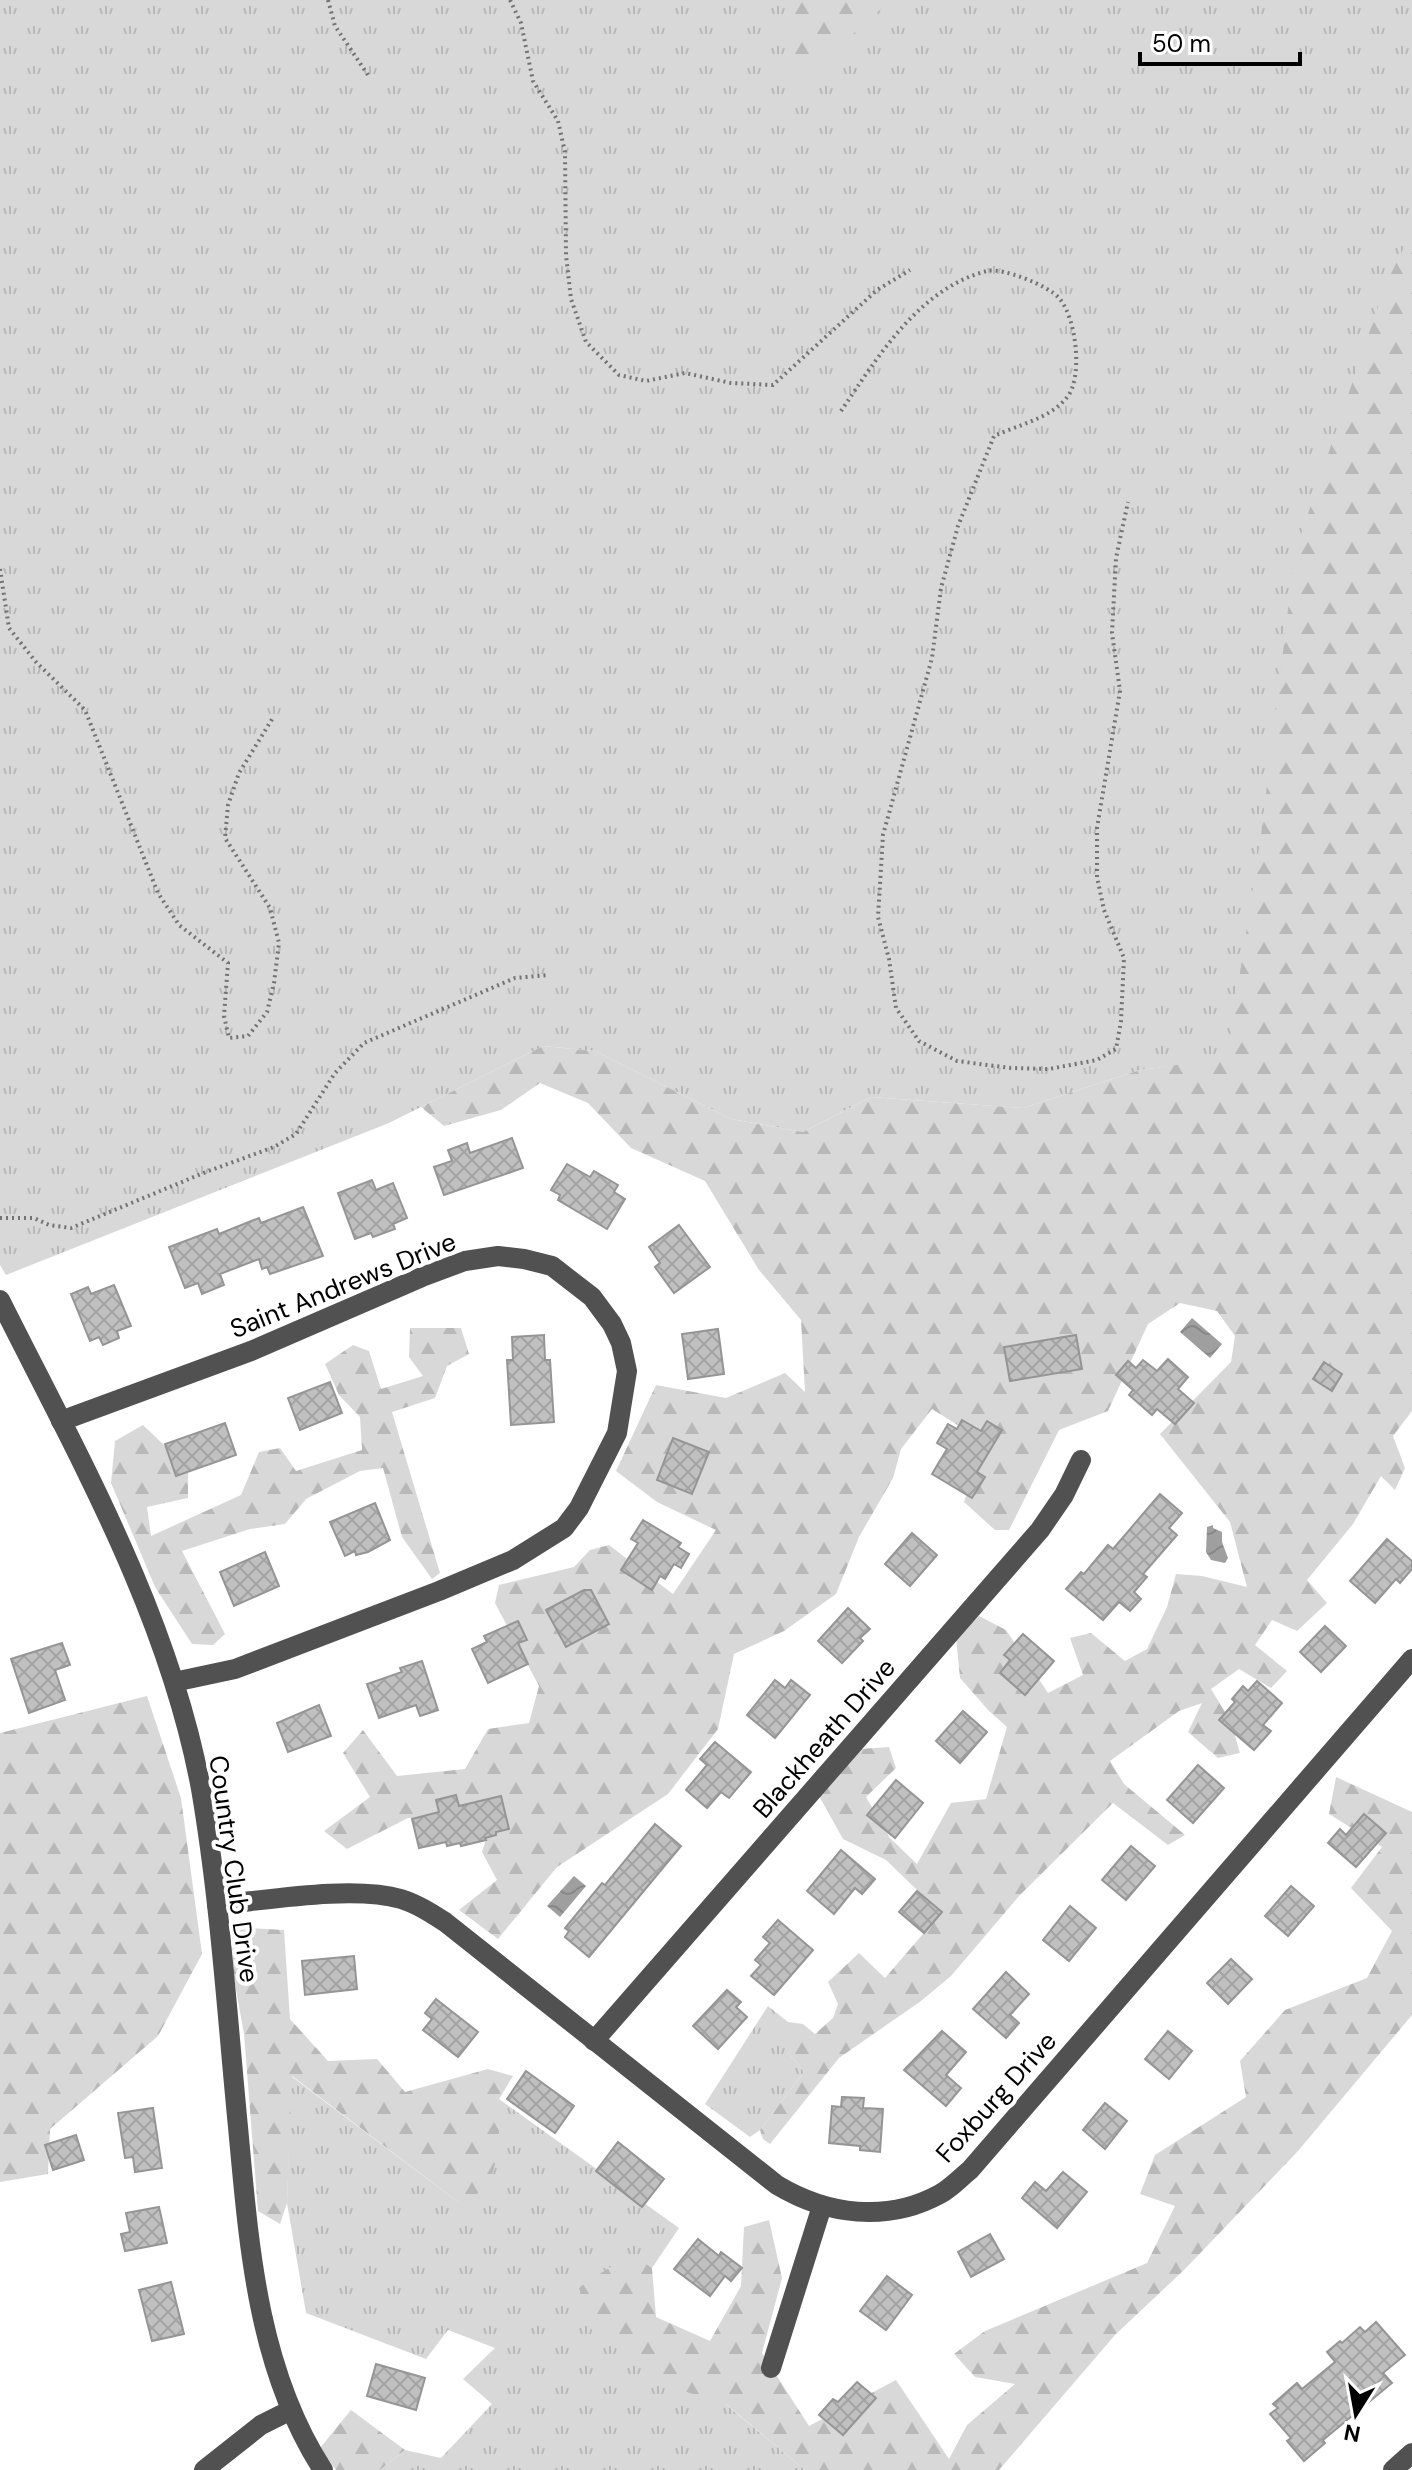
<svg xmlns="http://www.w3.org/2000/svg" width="1412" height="2470" viewBox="0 0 1412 2470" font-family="'DM Sans',sans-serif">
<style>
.grass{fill:url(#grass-tufts)}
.forest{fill:url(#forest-firs)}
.water{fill:url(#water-waves)}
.building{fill:url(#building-cross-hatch);stroke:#959595;stroke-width:2}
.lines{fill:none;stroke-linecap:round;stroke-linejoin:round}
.path{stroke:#737373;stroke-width:4;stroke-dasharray:2 4;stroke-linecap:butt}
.minor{stroke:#515151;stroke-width:20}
.labels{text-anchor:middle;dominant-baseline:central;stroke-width:8;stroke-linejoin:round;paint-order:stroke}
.street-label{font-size:26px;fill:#000;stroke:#fff}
</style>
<defs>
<pattern id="grass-tufts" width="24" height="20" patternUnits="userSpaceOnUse" patternTransform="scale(2)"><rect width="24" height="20" fill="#d8d8d8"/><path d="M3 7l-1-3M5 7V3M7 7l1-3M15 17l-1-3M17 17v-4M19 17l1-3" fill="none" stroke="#b8b8b8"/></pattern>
<pattern id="forest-firs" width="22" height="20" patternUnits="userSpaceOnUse" patternTransform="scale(2)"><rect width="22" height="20" fill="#d8d8d8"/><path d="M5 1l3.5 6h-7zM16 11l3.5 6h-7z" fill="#b8b8b8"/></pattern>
<pattern id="water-waves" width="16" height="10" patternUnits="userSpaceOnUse" patternTransform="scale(2)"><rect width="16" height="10" fill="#9f9f9f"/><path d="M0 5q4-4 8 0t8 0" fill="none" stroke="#878787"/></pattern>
<pattern id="building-cross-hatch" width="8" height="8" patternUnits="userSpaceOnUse" patternTransform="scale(2)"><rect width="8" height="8" fill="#c0c0c0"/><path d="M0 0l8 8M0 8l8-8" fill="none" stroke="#a3a3a3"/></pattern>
</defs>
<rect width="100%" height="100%" fill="#fff"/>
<g class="grass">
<polygon points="0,0 1412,0 1412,292 1236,1058 1140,1070 1023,1108 871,1097 803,1132 731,1119 595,1051 543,1046 389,1123 6,1275 0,1265"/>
<polygon points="768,2006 788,2022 788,2052 804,2072 760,2130 750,2137 705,2104"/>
<polygon points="291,2076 458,2202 499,2150 499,2099 679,2228 652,2268 609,2284 612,2310 805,2470 380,2470 405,2450 441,2458 492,2404 463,2379 495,2348 448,2330 426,2359 306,2313 287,2203"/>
</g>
<g class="forest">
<polygon points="788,0 891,0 794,87"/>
<polygon points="1412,231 1412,1411 1393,1436 1405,1468 1395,1490 1381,1476 1353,1524 1307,1580 1327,1603 1297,1631 1272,1620 1255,1645 1287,1671 1271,1688 1239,1669 1211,1689 1231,1722 1240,1753 1218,1758 1188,1732 1202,1703 1179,1711 1110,1761 1124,1784 1185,1835 1168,1845 1113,1803 1019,1896 951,1976 921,2001 839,2058 770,2144 763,2139 760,2130 804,2072 788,2052 788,2022 803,2024 815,2034 833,2018 838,2004 828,1982 859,1953 885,1978 941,1913 886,1860 843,1839 819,1796 860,1749 889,1747 896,1768 866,1797 890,1838 917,1864 951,1803 986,1799 1007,1727 989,1711 960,1678 956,1637 979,1616 1006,1630 1048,1693 1083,1675 1070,1638 1091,1633 1125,1661 1147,1649 1167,1607 1176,1574 1202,1576 1247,1587 1230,1522 1160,1434 1231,1362 1235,1336 1217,1311 1180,1303 1148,1324 1108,1411 1059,1430 1009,1530 995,1530 964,1502 983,1441 932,1409 901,1449 893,1478 859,1537 836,1594 784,1631 734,1654 718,1729 668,1794 557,1867 498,1939 459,1910 497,1880 482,1852 493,1817 408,1818 347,1849 324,1831 370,1797 343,1753 363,1730 397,1776 465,1769 488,1729 529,1723 539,1686 495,1603 499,1585 574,1567 590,1550 609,1545 673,1594 716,1530 657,1502 616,1471 656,1385 726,1398 785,1373 805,1392 801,1320 759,1270 705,1181 631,1148 588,1103 540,1083 501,1110 444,1126 421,1107 543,1046 595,1051 731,1119 803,1132 871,1097 1023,1108 1140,1070 1227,1058 1261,835 1295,552 1385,286"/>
<polygon points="410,1328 461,1328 469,1354 447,1366 435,1398 392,1412 440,1573 432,1579 402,1537 383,1468 360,1471 306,1499 285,1524 250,1529 182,1551 225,1634 213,1645 192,1644 155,1587 111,1483 115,1441 143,1425 188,1468 188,1498 147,1507 151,1536 241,1495 259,1452 280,1448 296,1471 362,1450 360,1417 339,1395 325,1364 353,1345 369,1351 381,1389 423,1376 409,1357"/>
<polygon points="147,1696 181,1798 202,1954 158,2036 50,2129 48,2174 0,2182 0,1733"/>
<polygon points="1336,1777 1412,1812 1412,2015 1298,2151 1185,2269 1115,2335 999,2470 805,2470 727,2405 662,2384 582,2322 580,2287 630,2254 652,2268 656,2317 710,2341 741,2286 744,2227 769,2220 782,2278 762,2353 809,2426 896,2380 949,2459 967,2425 1015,2384 975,2377 954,2354 985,2331 1147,2263 1175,2206 1140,2194 1155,2155 1246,2097 1240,2061 1285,2010 1367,1978 1392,1931 1351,1888 1382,1847 1329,1814"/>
<polygon points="232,1927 284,1930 290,2019 328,2061 377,2059 405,2092 488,2069 513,2076 499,2099 499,2150 488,2189 458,2202 292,2076 287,2203 280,2224 258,2211 244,2034 233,1973"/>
<polygon points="351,2410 405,2450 380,2470 336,2470 320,2448"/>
</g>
<g class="water">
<polygon points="1192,1318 1222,1344 1210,1358 1180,1332"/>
<polygon points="1213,1525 1213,1528 1222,1532 1222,1542 1228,1558 1225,1563 1211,1560 1206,1552 1207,1527"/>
<polygon points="574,1876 586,1886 560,1917 547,1906"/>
</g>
<g class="building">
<polygon points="512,1138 523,1168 444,1195 434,1167 452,1161 448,1150 467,1143 470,1153"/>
<polygon points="567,1164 590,1177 594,1171 618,1185 614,1192 625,1199 607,1229 558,1200 560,1195 551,1190"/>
<polygon points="372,1180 376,1190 393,1183 407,1218 393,1224 395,1229 373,1237 371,1233 355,1239 338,1193"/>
<polygon points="303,1207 323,1256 270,1274 267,1267 262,1269 259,1259 220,1274 224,1285 202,1294 198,1283 185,1288 169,1247 217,1229 219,1234 259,1218 261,1223"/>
<polygon points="679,1225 710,1267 674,1293 655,1267 660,1263 649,1247"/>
<polygon points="114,1285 131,1326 117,1331 119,1338 103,1345 99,1337 90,1341 71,1294 88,1287 91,1294"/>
<polygon points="718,1329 724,1374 688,1379 682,1334"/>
<polygon points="544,1335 545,1360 550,1360 554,1422 511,1425 507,1360 513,1360 512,1337"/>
<polygon points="1076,1335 1082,1369 1010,1381 1004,1347"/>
<polygon points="1168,1359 1188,1377 1178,1389 1194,1403 1175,1424 1157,1409 1152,1415 1129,1395 1133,1390 1116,1375 1128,1361 1136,1368 1143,1360 1157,1371"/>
<polygon points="1324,1362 1342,1374 1332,1391 1313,1379"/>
<polygon points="330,1382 342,1413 300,1430 288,1398"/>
<polygon points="962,1420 981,1431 987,1421 1002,1430 977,1472 985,1477 972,1498 932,1474 947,1449 937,1443 948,1424 957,1429"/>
<polygon points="225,1423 236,1455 176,1476 165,1444"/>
<polygon points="673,1438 709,1452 692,1494 657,1480"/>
<polygon points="1160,1494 1182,1513 1169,1528 1177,1535 1143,1574 1147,1577 1134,1592 1141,1599 1130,1611 1119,1602 1103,1620 1066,1589 1081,1572 1084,1574 1108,1545 1113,1549"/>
<polygon points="375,1503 390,1540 368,1552 356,1555 355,1551 345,1556 330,1522"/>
<polygon points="643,1520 681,1543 678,1547 689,1554 681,1568 674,1564 665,1579 660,1576 652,1590 621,1570 638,1543 631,1539"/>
<polygon points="912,1533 937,1555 910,1586 885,1564"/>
<polygon points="1387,1539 1412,1561 1412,1569 1400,1583 1396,1579 1375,1603 1350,1581"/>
<polygon points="265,1552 279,1586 234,1606 220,1572"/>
<polygon points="584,1590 591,1590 609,1624 566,1647 546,1610"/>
<polygon points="848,1608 870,1629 860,1638 863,1641 842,1663 818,1641"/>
<polygon points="518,1621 527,1640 518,1643 528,1664 488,1683 472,1649 487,1642 484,1636"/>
<polygon points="1325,1626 1346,1646 1321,1672 1300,1652"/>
<polygon points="1023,1634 1054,1661 1025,1695 1000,1673 1010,1660 1004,1655"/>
<polygon points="62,1643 70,1665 55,1670 65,1700 29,1713 11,1659"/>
<polygon points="422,1661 438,1710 420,1716 416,1705 379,1718 367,1684 402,1672 400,1668"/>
<polygon points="775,1680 785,1688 791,1680 810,1695 775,1738 747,1715"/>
<polygon points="1257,1681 1282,1703 1263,1725 1271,1731 1254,1750 1219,1720 1235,1702 1232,1699 1243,1686 1248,1691"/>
<polygon points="319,1705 331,1736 288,1752 277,1723"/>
<polygon points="963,1711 987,1732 960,1763 936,1741"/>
<polygon points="715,1742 751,1772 729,1798 721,1792 707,1808 686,1790 707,1765 700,1759"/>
<polygon points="1198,1765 1224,1788 1193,1823 1167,1800"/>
<polygon points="896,1780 923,1803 895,1838 867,1815"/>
<polygon points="456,1795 459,1806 501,1796 509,1829 496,1832 496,1835 485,1838 486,1840 461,1846 460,1843 447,1846 446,1842 419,1848 412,1819 439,1812 436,1800"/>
<polygon points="1364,1814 1386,1833 1356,1867 1328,1843 1340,1829 1346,1835"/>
<polygon points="655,1824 681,1846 589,1957 565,1937 569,1931 565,1928 602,1883 605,1885"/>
<polygon points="1131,1846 1155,1866 1126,1900 1102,1880"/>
<polygon points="841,1850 875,1879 862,1894 855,1888 834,1914 807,1891"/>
<polygon points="1291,1886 1314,1906 1288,1936 1265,1916"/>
<polygon points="917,1891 942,1912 924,1933 899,1912"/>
<polygon points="1070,1906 1096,1928 1069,1961 1043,1940"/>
<polygon points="778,1920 813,1950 774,1995 751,1976 761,1965 755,1960 770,1943 763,1937"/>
<polygon points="354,1956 357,1989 305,1995 302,1961"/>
<polygon points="1231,1959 1252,1979 1228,2004 1207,1983"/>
<polygon points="1006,1972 1029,1994 1010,2015 1019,2023 1006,2038 973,2009"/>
<polygon points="727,1990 741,2002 736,2007 747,2017 718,2049 693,2026"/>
<polygon points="436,1999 478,2032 458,2057 423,2030 432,2019 425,2013"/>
<polygon points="942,2031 966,2052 946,2075 961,2088 946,2106 904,2070"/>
<polygon points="1168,2031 1192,2051 1169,2079 1145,2059"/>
<polygon points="526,2071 574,2106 555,2133 507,2099"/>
<polygon points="842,2097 864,2098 863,2108 883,2109 880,2152 860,2150 860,2146 829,2143 832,2106 841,2107"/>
<polygon points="1105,2103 1127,2121 1105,2149 1083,2130"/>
<polygon points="153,2108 162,2168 135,2172 133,2157 125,2158 118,2113"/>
<polygon points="76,2135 84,2160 53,2170 45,2145"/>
<polygon points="618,2142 664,2179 642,2207 596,2171"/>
<polygon points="1063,2172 1087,2192 1057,2228 1022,2198 1035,2182 1046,2191"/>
<polygon points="159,2207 167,2243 125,2251 121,2234 130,2232 126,2213"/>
<polygon points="990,2234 1004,2259 971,2277 958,2252"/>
<polygon points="698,2239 719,2256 721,2252 742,2268 731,2281 725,2276 710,2296 674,2269"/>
<polygon points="887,2276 912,2295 886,2330 860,2311"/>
<polygon points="171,2282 184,2334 152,2341 139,2290"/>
<polygon points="1376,2322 1405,2355 1383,2373 1392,2383 1323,2440 1325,2443 1304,2461 1287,2441 1291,2438 1270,2414 1278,2408 1273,2404 1297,2383 1302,2389 1335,2362 1327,2352 1340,2341 1342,2343 1360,2327 1365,2332"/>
<polygon points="376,2364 425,2378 416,2410 367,2396"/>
<polygon points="857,2382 876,2398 843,2435 819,2415 833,2399 838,2402"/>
</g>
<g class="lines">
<g class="path">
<polyline points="328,0 335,26 370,78"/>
<polyline points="510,0 521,23 533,81 558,121 565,152 566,255 571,299 586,342 619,375 646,381 685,373 731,383 773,385 877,290 910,270"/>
<path d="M 841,411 C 878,357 919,288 987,271 C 1002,267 1049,286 1059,298 C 1076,317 1083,375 1068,396 C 1052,418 1018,425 994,436 L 958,526 L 941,588 L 932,658 L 883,835 L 878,917 L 889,959 L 896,1008 L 919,1041 L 957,1061 L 1011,1068 L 1049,1069 L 1097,1060 L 1116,1049 L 1121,1021 L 1124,958 L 1104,910 L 1097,877 L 1097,828 L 1120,691 L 1112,633 L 1116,558 L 1128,502"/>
<polyline points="0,569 9,628 36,662 85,710 158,893 179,925 228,963 224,1016 229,1038 248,1036 267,1012 274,983 279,943 270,908 225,838 228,805 239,773 274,716"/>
<polyline points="0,1218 34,1218 49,1225 71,1228 206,1172 274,1147 296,1134 335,1073 364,1043 515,978 549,975"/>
</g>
<g class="minor">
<path d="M 0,1300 C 78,1456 169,1615 201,1789 C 220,1900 227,2014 238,2127 C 249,2245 257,2368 323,2470"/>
<polyline points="61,1421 251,1351 422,1277 465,1261 498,1256 524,1259 552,1266 592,1297 612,1324 621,1343 627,1371 617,1433 579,1508 564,1528 513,1560 439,1591 235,1669 174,1682"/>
<path d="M 217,1905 C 268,1900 353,1885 401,1899 C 417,1904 431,1913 445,1922 L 777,2185 C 827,2215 887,2223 940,2194 C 951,2188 960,2178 970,2170 L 1412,1659"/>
<polyline points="594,2041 1040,1530 1064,1495 1081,1460"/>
<polyline points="771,2368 822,2206"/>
<polyline points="204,2470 261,2425 291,2410"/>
<polyline points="1393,2470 1412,2453"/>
</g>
</g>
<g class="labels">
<g class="street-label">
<text transform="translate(343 1285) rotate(-22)">Saint Andrews Drive</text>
<text transform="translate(824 1738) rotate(-49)">Blackheath Drive</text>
<text transform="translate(234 1869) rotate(82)">Country Club Drive</text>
<text transform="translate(996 2097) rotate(-48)">Foxburg Drive</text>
</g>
</g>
<g transform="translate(1356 2414) rotate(191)" stroke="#ffffff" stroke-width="6" paint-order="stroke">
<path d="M0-6L14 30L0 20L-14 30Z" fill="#000000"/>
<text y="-12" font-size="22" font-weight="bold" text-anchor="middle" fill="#000000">N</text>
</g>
<path d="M1140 52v12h160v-12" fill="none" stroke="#000000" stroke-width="4"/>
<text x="1152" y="52" font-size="24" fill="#000000" stroke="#ffffff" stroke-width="6" paint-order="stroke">50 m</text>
</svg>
